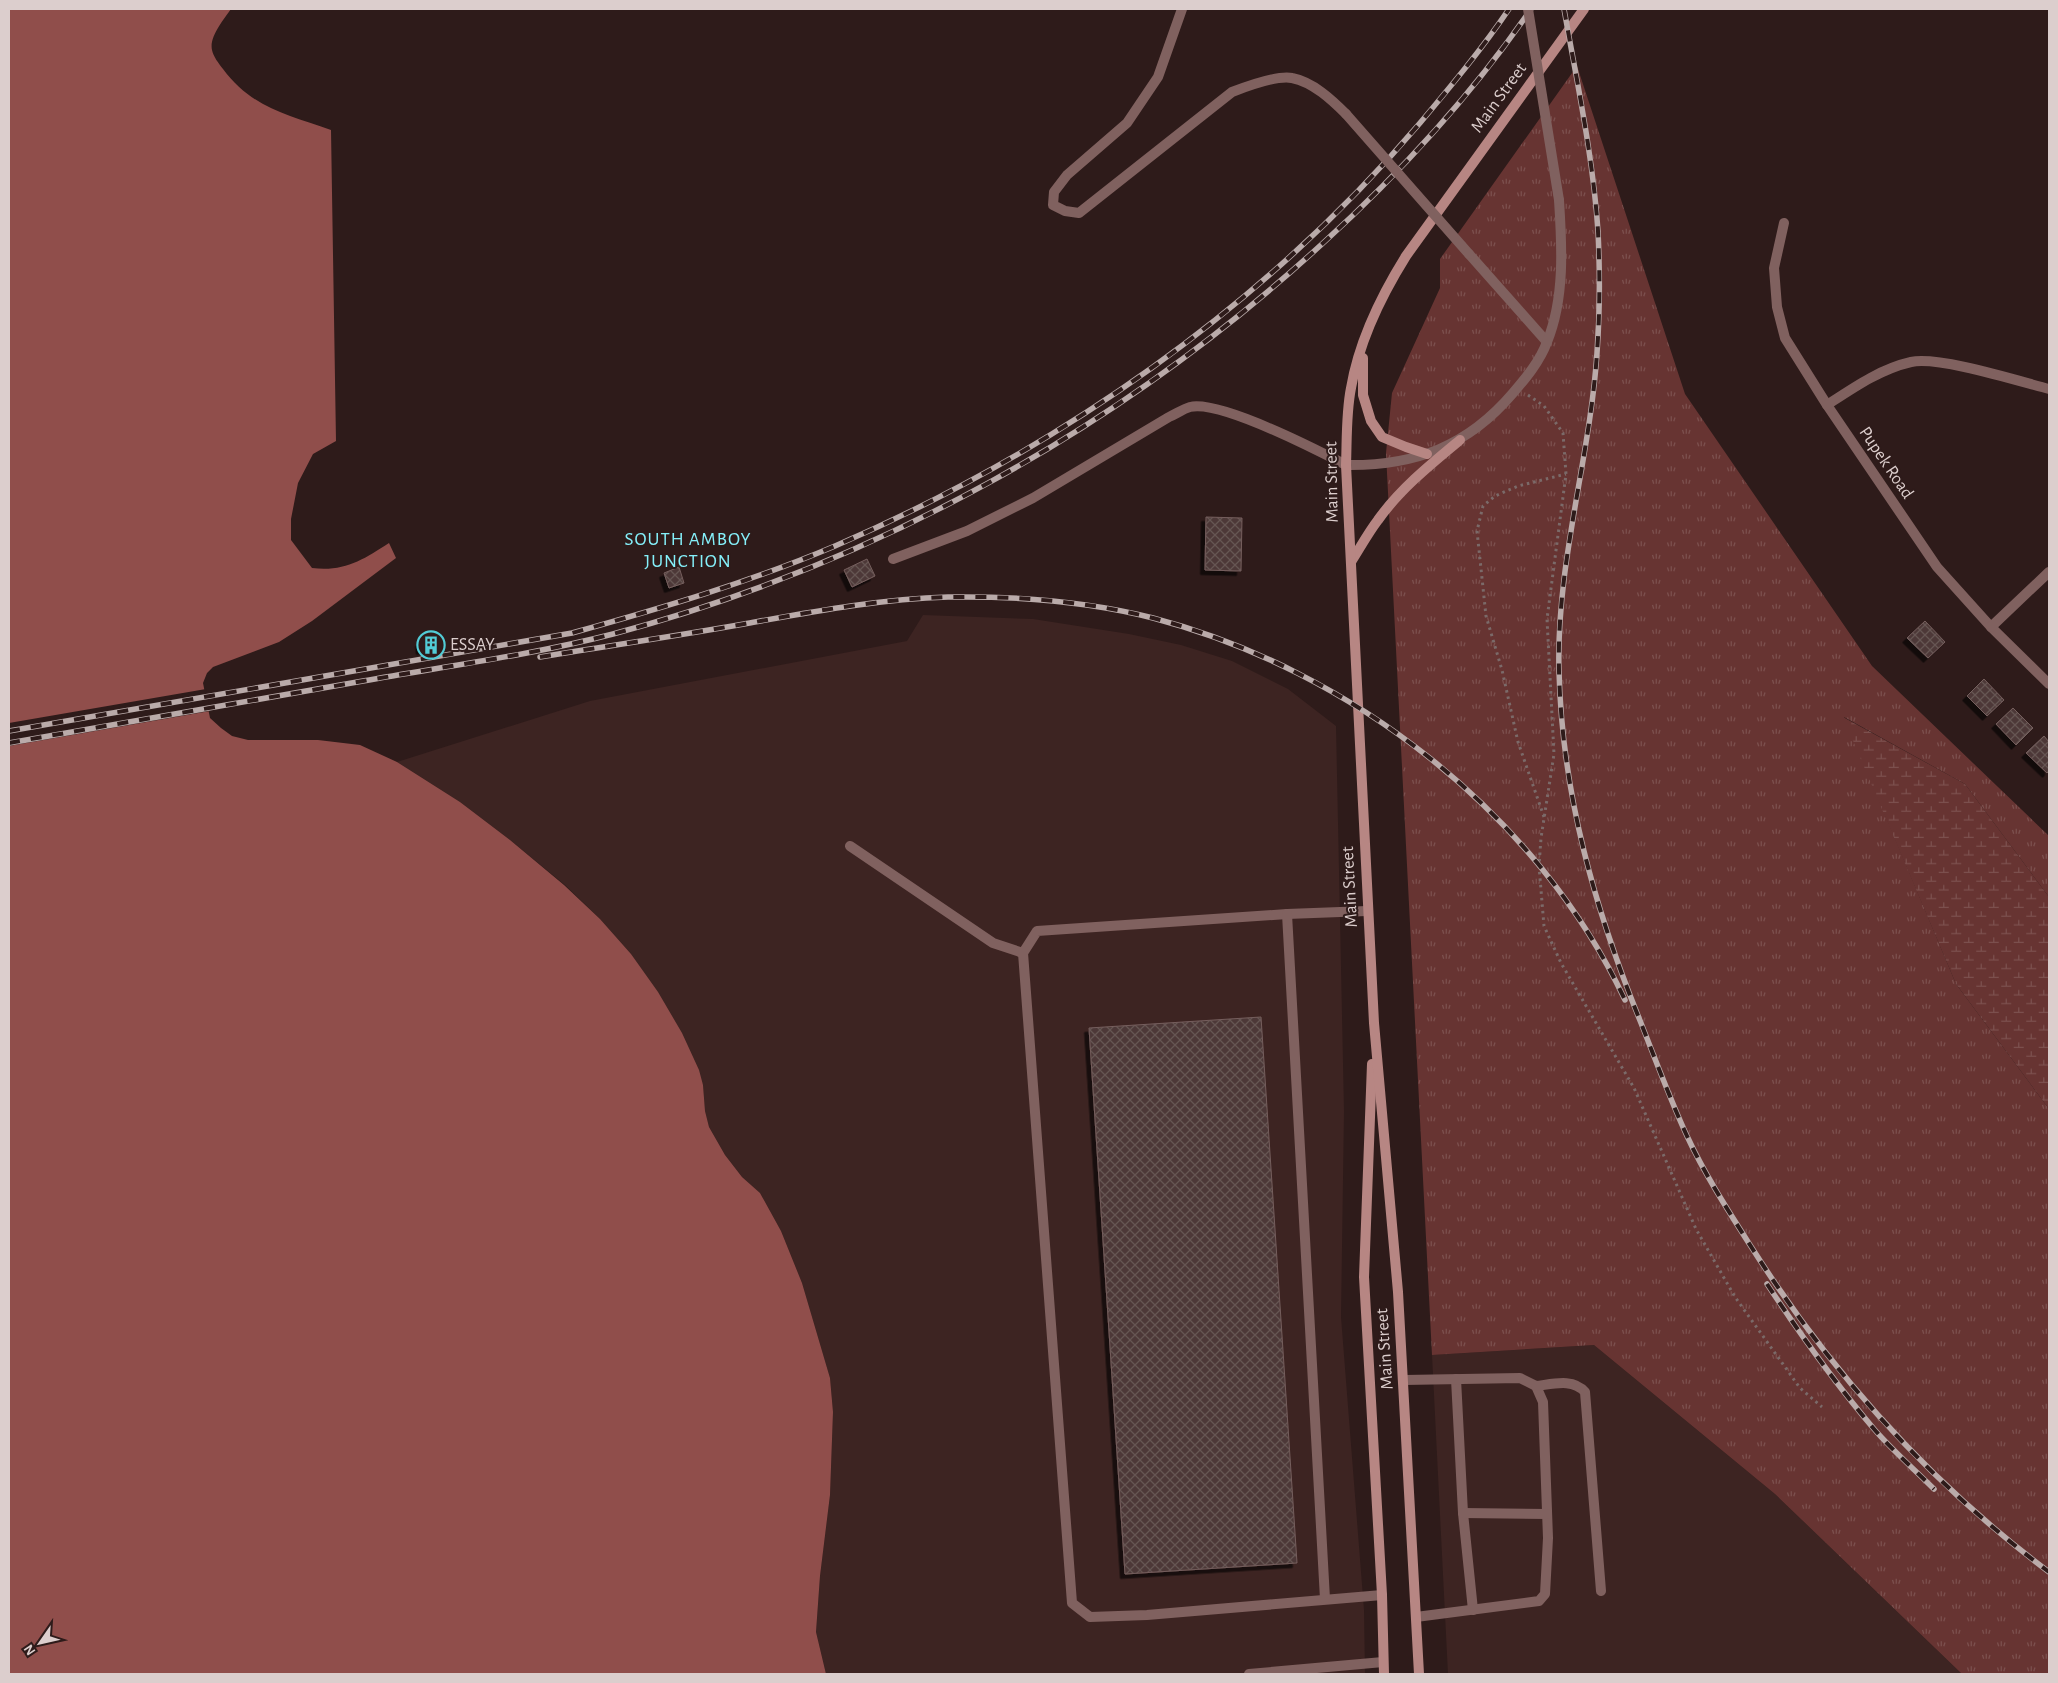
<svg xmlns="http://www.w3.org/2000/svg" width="2058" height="1683" viewBox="0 0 2058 1683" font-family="'Alegreya Sans',sans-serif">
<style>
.built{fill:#3d2422}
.grass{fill:url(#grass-tufts)}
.wetland{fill:url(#wetland-marsh)}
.water{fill:#904e4b}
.pier{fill:#2e1b1a}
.building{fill:url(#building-cross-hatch);stroke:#755e5d;filter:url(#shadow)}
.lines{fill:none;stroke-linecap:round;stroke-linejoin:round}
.path{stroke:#7b6a69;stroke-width:3;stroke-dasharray:2.5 4;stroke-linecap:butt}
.service{stroke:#80615f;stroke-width:10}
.minor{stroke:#80615f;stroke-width:10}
.secondary{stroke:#b78683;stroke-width:10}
.rail-casing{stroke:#baabaa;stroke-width:5.5}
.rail{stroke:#2e1b1a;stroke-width:4;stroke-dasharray:11;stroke-linecap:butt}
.service-bridge{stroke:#80615f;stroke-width:10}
.minor-bridge{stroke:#80615f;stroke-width:10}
.labels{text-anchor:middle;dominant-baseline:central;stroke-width:4;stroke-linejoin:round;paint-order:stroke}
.street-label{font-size:18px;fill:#dccecd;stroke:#2e1b1a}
.poi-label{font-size:18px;fill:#dccecd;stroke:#2e1b1a;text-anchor:start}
.neighbourhood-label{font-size:19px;letter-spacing:1px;fill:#85f0fa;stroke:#2e1b1a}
</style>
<defs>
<pattern id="grass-tufts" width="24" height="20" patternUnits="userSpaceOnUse" patternTransform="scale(1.25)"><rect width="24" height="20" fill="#673432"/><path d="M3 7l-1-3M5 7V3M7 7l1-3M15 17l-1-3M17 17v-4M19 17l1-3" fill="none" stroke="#7c504e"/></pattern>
<pattern id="wetland-marsh" width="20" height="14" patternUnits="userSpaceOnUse" patternTransform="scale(1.25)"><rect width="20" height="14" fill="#673432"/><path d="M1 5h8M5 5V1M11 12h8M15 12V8" fill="none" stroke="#7c504e"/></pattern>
<pattern id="building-cross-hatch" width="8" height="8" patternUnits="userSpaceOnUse" patternTransform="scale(1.25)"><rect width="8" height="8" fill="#4d3937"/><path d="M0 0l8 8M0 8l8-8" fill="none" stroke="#665453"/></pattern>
<filter id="shadow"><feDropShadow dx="-4.5" dy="4.5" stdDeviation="0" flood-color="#0009"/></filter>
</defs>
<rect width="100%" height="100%" fill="#2e1b1a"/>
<g class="built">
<polygon points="923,615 1033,619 1129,634 1181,645 1232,661 1288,689 1336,726 1344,1111 1341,1317 1364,1610 1365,1674 826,1674 816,1632 820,1576 830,1495 833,1412 830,1378 802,1283 781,1231 760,1193 742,1177 725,1155 709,1127 705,1111 703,1085 631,954 600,919 565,885 510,840 460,802 397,762 590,701 907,641"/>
<polygon points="1594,1345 1775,1494 1962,1674 1448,1674 1432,1355"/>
</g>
<polygon class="grass" points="1577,66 1685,394 1872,666 2049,836 2049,897 1965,784 1844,717 1956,984 2049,1109 2049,1674 1962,1674 1775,1494 1594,1345 1432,1355 1386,453 1392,393 1440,288 1440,259"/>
<polygon class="wetland" points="1843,717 1965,784 2049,897 2049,1109 1956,984"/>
<path class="water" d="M 9,9 L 231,9 C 224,19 209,37 212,50 C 213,56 219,64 223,69 C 252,108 288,115 331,130 L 336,441 L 313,454 L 298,483 L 291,519 L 291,540 L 312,568 C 344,572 363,560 389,543 L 396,558 L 312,621 L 279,642 L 213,667 L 207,673 L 203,683 L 210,718 L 221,728 L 232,736 L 248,740 L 318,740 L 360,745 L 397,762 L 460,802 L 510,840 L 564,885 L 600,919 L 631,954 L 658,992 L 682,1033 L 699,1070 L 703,1085 L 705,1111 L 709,1127 L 725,1155 L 742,1177 L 760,1193 L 781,1231 L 802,1283 L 830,1378 L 833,1412 L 830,1495 L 820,1576 L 816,1632 L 826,1674 L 9,1674 Z"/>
<polygon class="pier" points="206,689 210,711 9,746 9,723"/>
<g class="building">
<polygon points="1206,517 1242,518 1241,571 1205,570"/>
<polygon points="867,559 875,576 852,587 844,570"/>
<polygon points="679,567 684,583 669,588 664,573"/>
<polygon points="1925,621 1945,642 1928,658 1907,638"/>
<polygon points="441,639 443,647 421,650 420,642"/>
<polygon points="1984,679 2004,700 1987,716 1967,696"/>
<polygon points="2013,708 2033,728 2016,745 1996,724"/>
<polygon points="2044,736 2049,742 2049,771 2047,773 2026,753"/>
<polygon points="1261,1017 1297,1563 1125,1574 1089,1028"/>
</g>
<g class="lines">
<g class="path">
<polyline points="1528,395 1544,406 1563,433 1566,474 1547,619 1554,754 1541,838 1539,866 1544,926 1561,963 1634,1088 1696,1229 1735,1297 1800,1388 1822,1407"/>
<polyline points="1544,817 1518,742 1502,670 1486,616 1477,531 1483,506 1495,496 1518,486 1566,474"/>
</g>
<g class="service">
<path d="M 1182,9 L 1158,77 L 1127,123 L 1067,175 L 1054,192 L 1053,205 L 1065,211 L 1079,213 L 1232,92 C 1245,87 1278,75 1292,78 C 1313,82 1332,100 1346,114"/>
<polyline points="1469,254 1547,342"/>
<path d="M 893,559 L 967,531 L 1033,498 L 1169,417 C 1176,414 1183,409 1190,407 C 1220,400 1317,450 1346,465"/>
<polyline points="850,846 993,943 1023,953"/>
<polyline points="1367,911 1287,914 1037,931 1023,953 1072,1603 1090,1617 1147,1615 1382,1595"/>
<polyline points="1287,914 1325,1599"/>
<polyline points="1456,1379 1463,1513 1473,1610"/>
<polyline points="1404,1380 1520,1378 1536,1386 1543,1402 1548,1538 1545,1594 1539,1601 1416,1617"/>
<path d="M 1536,1386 C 1553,1384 1573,1378 1585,1392 L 1601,1591"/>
<polyline points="1463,1513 1547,1514"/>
<polyline points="1249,1674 1383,1662"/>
</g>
<g class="minor">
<polyline points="1784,223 1774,268 1777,307 1785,338 1827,405 1937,567 1991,627 2049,684"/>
<path d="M 1827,405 C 1853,388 1880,369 1911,362 C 1939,356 2018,381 2049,389"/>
<path d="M 1346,465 C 1416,466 1468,446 1513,393 C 1526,378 1540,361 1547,342 C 1565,298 1562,246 1559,200"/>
<polyline points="1991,627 2049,572"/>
</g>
<g class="secondary">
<polyline points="1363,358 1363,395 1371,421 1382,437 1406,447 1427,454"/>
<path d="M 1351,562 C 1360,548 1368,533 1378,520 C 1400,489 1431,464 1460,440"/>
<polyline points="1372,1064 1364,1277 1382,1595 1384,1674"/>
<path d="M 1419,1674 L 1398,1292 L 1374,1023 L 1346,465 C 1347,440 1346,413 1351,388 C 1359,341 1381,296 1406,256 L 1584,9"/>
</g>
<g class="rail-casing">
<g id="rail">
<path d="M 1564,9 C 1577,82 1593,157 1598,231 C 1600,272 1600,312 1597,353 C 1590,459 1556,563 1559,671 C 1562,794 1595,910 1641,1023 C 1656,1061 1670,1099 1687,1136 C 1705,1175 1729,1212 1752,1248 C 1832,1374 1929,1482 2049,1572"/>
<path d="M 540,657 C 608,646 676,636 744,624 C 811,612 879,599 948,597 C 1017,596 1086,601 1153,618 C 1351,670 1537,813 1625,1000"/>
<path d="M 9,731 L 572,633 C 662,608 750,582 835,546 C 1058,450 1263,307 1420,123 C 1451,86 1482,49 1509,9"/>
<path d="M 9,743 C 127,722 245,702 363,681 C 447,666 532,655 613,634 C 877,563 1121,428 1322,244 C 1400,173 1471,96 1531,9"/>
<path d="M 1767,1284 C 1800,1334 1835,1383 1874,1429 C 1892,1450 1914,1469 1934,1489"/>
</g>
</g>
<use href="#rail" class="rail"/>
<polyline class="service-bridge" points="1346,114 1469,254"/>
<polyline class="minor-bridge" points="1528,9 1559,200"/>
</g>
<defs>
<g id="building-ring" transform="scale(1.4375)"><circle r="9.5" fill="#2e1b1a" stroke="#52ccd6" stroke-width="1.5"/><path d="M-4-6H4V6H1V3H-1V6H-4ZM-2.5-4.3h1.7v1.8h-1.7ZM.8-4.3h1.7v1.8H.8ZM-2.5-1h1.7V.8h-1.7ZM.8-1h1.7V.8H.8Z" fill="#52ccd6"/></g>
</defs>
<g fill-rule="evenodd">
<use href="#building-ring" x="431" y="645"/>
</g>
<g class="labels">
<g class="street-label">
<text transform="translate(1499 98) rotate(-54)">Main Street</text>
<text transform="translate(1886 463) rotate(56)">Pupek Road</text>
<text transform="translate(1332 482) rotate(-91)">Main Street</text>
<text transform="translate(1350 887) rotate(-93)">Main Street</text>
<text transform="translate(1385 1349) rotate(-94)">Main Street</text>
</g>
<g class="poi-label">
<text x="450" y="645">ESSAY</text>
</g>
<g class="neighbourhood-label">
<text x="688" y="539">SOUTH AMBOY<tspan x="688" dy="22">JUNCTION</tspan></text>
</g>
</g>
<rect width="2058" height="1683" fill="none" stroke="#dccecd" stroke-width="20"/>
<g transform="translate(40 1643) rotate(236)" stroke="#2e1b1a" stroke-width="4" paint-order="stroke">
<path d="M0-4L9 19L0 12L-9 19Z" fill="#dccecd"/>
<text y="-8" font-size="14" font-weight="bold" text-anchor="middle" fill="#dccecd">N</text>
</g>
</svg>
